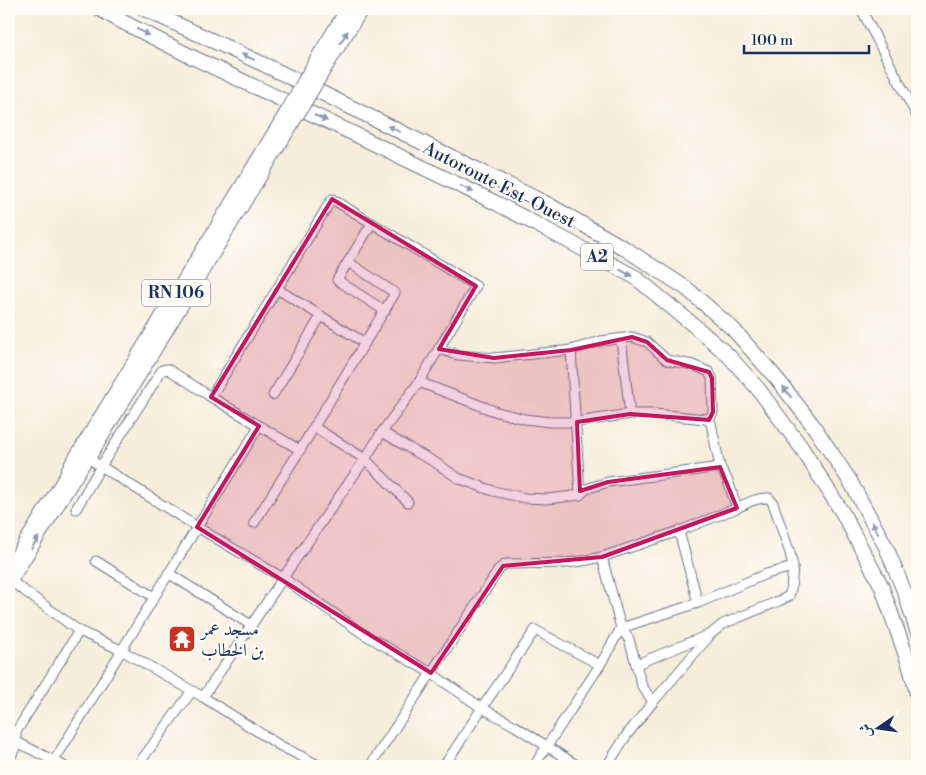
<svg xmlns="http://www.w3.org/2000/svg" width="926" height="775" viewBox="0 0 926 775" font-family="'Libre Bodoni',Amiri,serif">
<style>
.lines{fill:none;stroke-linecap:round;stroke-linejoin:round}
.minor-casing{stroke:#68728a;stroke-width:11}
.major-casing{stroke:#68728a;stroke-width:13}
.highway-casing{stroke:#68728a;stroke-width:16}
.minor{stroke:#fff;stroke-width:9}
.major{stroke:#fff;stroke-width:11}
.highway{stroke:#fff;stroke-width:14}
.highway-bridge-casing{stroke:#68728a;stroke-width:16;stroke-linecap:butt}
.highway-bridge{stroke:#fff;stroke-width:14}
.oneway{fill:#8d97ae}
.marked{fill:#c2185b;fill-opacity:0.2;stroke:#c2185b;stroke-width:4;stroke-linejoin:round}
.labels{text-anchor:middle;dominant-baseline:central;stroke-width:4.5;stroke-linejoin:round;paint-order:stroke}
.shield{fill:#fdfcf7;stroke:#5f6c8c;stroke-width:1}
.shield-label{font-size:16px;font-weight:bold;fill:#1b2f5e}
.street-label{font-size:18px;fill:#1b2f5e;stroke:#fdfcf7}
.poi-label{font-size:18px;fill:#1b2f5e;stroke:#fdfcf7;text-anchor:start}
</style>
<rect width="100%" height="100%" fill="#fdfcf7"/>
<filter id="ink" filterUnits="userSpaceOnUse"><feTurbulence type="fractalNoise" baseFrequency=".02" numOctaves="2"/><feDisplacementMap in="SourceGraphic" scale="10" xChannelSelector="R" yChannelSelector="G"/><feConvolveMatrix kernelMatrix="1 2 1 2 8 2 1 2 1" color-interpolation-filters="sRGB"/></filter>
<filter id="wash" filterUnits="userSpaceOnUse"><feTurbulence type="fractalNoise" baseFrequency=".0096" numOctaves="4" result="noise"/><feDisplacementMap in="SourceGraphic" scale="20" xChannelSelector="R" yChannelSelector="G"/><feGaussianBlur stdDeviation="1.12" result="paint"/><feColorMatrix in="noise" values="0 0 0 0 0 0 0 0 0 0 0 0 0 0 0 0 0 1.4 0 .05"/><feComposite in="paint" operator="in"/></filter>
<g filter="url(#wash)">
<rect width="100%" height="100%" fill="#f6eedb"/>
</g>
<g filter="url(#ink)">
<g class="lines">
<g class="minor-casing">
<g id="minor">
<polyline points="861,9 917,116"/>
<polyline points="372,223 337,280 385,311"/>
<polyline points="277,289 365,343"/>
<polyline points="621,339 630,414"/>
<polyline points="439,349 458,355 494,358 571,350 601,341 632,337 647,342 667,360 693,365 709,372 712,378 713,412 709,420"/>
<polyline points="571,350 580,495"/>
<polyline points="419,382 497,412 525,419 550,422 577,422 630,414 655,414 706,419 711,423 720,467 728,481 737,508"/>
<polyline points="273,395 321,316"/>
<polyline points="314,427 365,459 408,502"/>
<polyline points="382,432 409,448 436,463 458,478 493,491 525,498 547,499 565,497 580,495 586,489 608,482 720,467"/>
<polyline points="88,458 197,527 283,578 362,633 431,673 482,708 515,726 578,766"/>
<polyline points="76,509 101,466 162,370 168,369 211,397"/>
<polyline points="254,523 300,450 395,293 348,262"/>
<polyline points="679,531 698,603"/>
<polyline points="96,561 154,597"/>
<polyline points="168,573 251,625"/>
<polyline points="11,581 79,631 121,650 203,697 279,745 320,766"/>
<polyline points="637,664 708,635"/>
<polyline points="203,697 283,578 365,459 382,432 419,382 476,286 332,199 211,397 300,450"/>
<polyline points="653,702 642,686 629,639 621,628 698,603 766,574 793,567"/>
<polyline points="9,738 64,766"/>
<polyline points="9,761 17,743 16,737 16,732 79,631"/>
<polyline points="54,761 259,426"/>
<polyline points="137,766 192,691"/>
<path d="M 370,766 L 500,568 L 506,564 L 566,563 L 582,561 L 602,557 L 679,531 L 737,508 C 747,503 758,497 769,498 L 773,503 L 790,553 L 793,567 L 791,589 L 789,596 L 779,601 L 723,624 L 711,634 L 653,702 L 626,736 L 607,766"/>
<polyline points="444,766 482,708 535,630 600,665"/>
<polyline points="534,766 600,665 621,628 602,557"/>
</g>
</g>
<g class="major-casing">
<g id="major">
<polyline points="9,567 68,471"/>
<polyline points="9,585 88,458"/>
</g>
</g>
<g class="highway-casing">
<g id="highway">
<polyline points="100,9 117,19 192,57 348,131 498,204 568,241 635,277 697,328 729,356 759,390 801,447 842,512 881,585 909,664 917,693"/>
<polyline points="144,9 265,65 549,205 624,248 686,288 733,329 777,379 812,424 850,481 886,547 905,593 917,630"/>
<polyline points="318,58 348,9"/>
<polyline points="327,64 361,9"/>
<polyline points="88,458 293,121"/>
<polyline points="68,471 285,116"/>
</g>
</g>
<use href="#minor" class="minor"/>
<use href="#major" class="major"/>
<use href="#highway" class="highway"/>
<g class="highway-bridge-casing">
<g id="highway-bridge">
<polyline points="285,116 318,58"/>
<polyline points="293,121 327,64"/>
</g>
</g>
<use href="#highway-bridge" class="highway-bridge"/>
</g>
<defs><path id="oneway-solid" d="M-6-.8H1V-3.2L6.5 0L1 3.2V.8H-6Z" transform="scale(1.25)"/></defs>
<g class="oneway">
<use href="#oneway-solid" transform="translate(143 32) rotate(27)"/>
<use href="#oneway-solid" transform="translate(344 37) rotate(-58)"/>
<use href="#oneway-solid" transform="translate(248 57) rotate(-155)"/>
<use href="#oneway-solid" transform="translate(321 118) rotate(25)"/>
<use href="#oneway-solid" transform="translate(394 129) rotate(-154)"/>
<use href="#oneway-solid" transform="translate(467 189) rotate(26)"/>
<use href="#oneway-solid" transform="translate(626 273) rotate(28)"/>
<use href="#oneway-solid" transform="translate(787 392) rotate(-128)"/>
<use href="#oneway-solid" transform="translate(875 528) rotate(-118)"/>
<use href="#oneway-solid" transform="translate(35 543) rotate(-58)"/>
</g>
</g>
<path class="marked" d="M 332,199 L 476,286 L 439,349 L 494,358 L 571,350 L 632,337 L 647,342 L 667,360 L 709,372 L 712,378 L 713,412 L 709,420 L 630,414 L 577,422 L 580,491 L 608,482 L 720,467 L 737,508 L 602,557 L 503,566 L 431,673 L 197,527 L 259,426 L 211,397 Z"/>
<defs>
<g id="temple-square" transform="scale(1.4375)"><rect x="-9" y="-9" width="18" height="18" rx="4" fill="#c8321e" stroke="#fdfcf7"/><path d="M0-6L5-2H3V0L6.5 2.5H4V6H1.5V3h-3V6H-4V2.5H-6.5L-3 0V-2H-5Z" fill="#fff"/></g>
</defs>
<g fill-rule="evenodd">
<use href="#temple-square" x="182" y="639"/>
</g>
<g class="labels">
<g class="shield">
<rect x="581" y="243.5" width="32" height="27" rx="4"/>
<rect x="142" y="279.5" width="68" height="27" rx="4"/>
</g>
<g class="shield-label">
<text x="597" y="257">A2</text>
<text x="176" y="293">RN 106</text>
</g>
<g class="street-label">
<text transform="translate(499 185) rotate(27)">Autoroute Est-Ouest</text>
</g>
<g class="poi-label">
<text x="201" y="629">مسجد عمر<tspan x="201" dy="21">بن الخطاب</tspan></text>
</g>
</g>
<rect width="926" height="775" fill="none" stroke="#fdfcf7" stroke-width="30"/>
<g transform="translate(878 728) rotate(257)" stroke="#fdfcf7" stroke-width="4" paint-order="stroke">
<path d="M0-4L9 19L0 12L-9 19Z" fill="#1b2f5e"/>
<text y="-8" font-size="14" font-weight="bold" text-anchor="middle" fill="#1b2f5e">ش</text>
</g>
<path d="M744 45v8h125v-8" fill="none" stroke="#1b2f5e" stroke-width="2.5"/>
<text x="751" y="45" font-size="15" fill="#1b2f5e" stroke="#fdfcf7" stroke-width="4" paint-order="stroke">100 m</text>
</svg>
